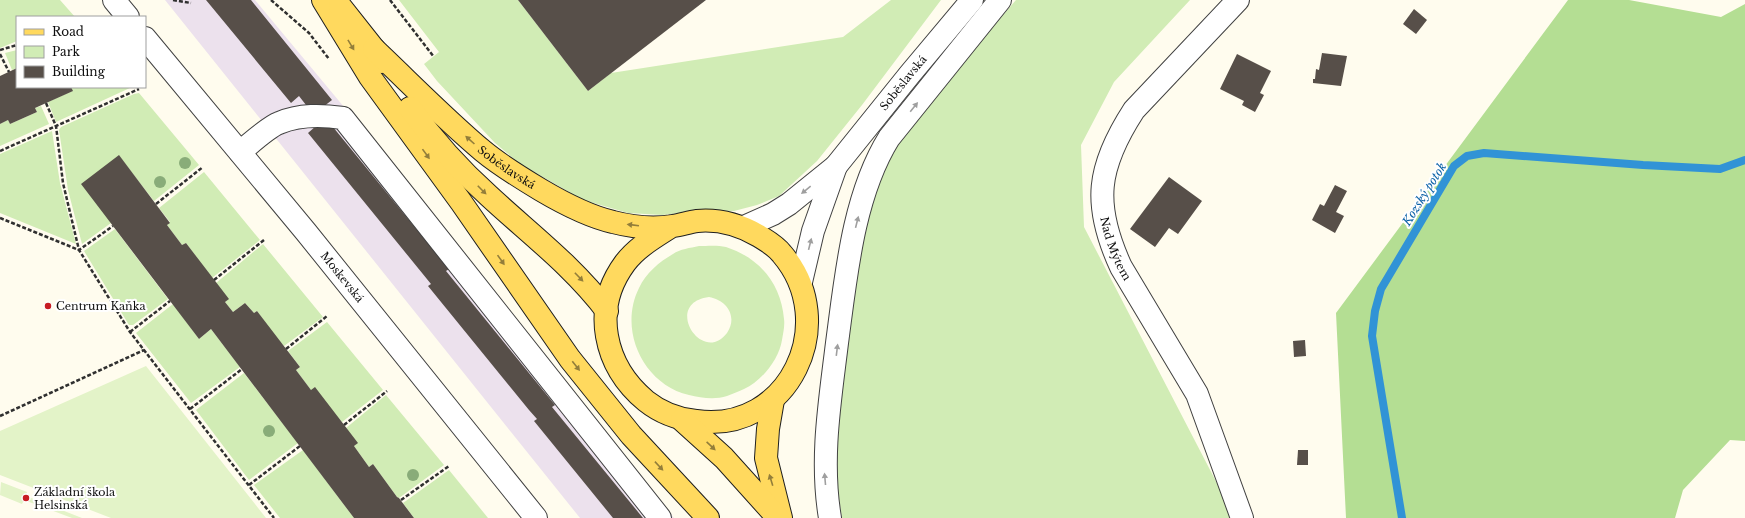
<svg xmlns="http://www.w3.org/2000/svg" width="1745" height="518" viewBox="0 0 1745 518" font-family="'Libre Baskerville',serif">
<style>
.industrial{fill:#ece1ed}
.green{fill:#d1ecb5;fill-rule:evenodd}
.forest{fill:#b4de93}
.pitch{fill:#e3f3c8}
.lines{fill:none;stroke-linecap:round;stroke-linejoin:round}
.stream{stroke:#3193d6;stroke-width:8}
.building{fill:#574f49}
.minor-casing{stroke:#414141;stroke-width:24}
.major-casing{stroke:#1f1f1f;stroke-width:24}
.path{stroke:#303030;stroke-width:2.5;stroke-dasharray:4 2;stroke-linecap:butt}
.minor{stroke:#fff;stroke-width:22}
.major{stroke:#ffd95e;stroke-width:22}
.tree{fill:#89ac79}
.oneway{fill:#937e3a}
.oneway2{fill:#9f9f9f}
.poi-dot{fill:#c71c23;stroke:#fff;stroke-width:1.5}
.labels{text-anchor:middle;dominant-baseline:central;stroke-width:4;stroke-linejoin:round;paint-order:stroke}
.street-label{font-size:11px;fill:#0e0e0e;stroke:#fff}
.poi-label{font-size:11px;fill:#0e0e0e;stroke:#fff;text-anchor:start}
.water-label{font-size:12px;font-style:italic;fill:#0e63a8;stroke:#fff}
</style>
<rect width="100%" height="100%" fill="#fffcee"/>
<polygon class="industrial" points="165,0 255,0 359,125 674,518 580,518"/>
<g class="green">
<polygon points="0,0 60,0 75,17 17,17 17,41 0,48"/>
<polygon points="399,0 518,0 588,91 611,73 843,37 891,0 941,0 862,105 817,161 779,196 757,205 734,211 698,211 662,215 628,213 583,200 520,164 495,143 437,81 424,64 439,52"/>
<polygon points="1016,0 1190,0 1114,82 1081,145 1084,227 1235,518 842,518 835,474 837,438 858,257 877,189 883,173 893,151 905,133 946,81"/>
<polygon points="17,50 17,68 12,70 5,53"/>
<polygon points="71,87 132,87 56,122 48,102 72,91"/>
<polygon points="139,93 199,165 154,201 119,156 111,223 82,244 68,190 59,130 61,127 134,94"/>
<polygon points="41,106 49,124 0,146 0,124 8,120 10,124 37,112 35,108"/>
<polygon points="52,131 60,183 76,244 0,213 0,154"/>
<polygon points="204,172 260,240 212,278 186,243 182,245 167,225 170,222 159,208"/>
<polygon points="115,229 168,299 133,325 129,325 84,251"/>
<polygon points="263,244 323,317 284,346 274,335 257,311 254,313 245,303 233,312 225,302 228,299 216,283"/>
<path d="M 699,246 C 707,246 718,245 726,247 C 760,258 781,284 784,319 C 785,326 783,334 782,340 C 779,359 762,381 744,389 C 739,391 733,394 727,396 C 715,400 701,398 689,395 C 643,384 618,330 639,288 C 646,273 659,262 673,254 C 680,249 690,248 699,246 ZM 709,297 C 727,300 738,317 727,333 C 702,366 662,303 709,297 Z"/>
<polygon points="173,304 199,339 211,329 240,367 191,403 136,333"/>
<polygon points="327,322 383,390 342,422 311,390 296,370 300,367 288,351"/>
<polygon points="244,373 298,443 249,480 196,410"/>
<polygon points="386,395 444,465 399,498 397,497 373,464 369,467 354,446 357,443 346,428"/>
<polygon points="303,450 354,518 280,518 254,485"/>
<polygon points="449,470 488,518 414,518 403,503"/>
</g>
<polygon class="forest" points="1568,0 1629,0 1721,17 1745,4 1745,441 1730,440 1683,490 1675,518 1346,518 1336,313"/>
<g class="pitch">
<polygon points="146,366 266,518 111,518 0,475 0,431"/>
<polygon points="1,482 27,492 26,496 82,518 72,518 24,500 22,504 0,495"/>
</g>
<g class="lines">
<polyline class="stream" points="1402,518 1372,336 1375,311 1381,289 1454,166 1467,156 1484,153 1643,165 1720,169 1745,160"/>
</g>
<g class="building">
<polygon points="206,0 251,0 332,100 323,107 306,105 299,96 291,103"/>
<polygon points="518,0 706,0 588,91"/>
<polygon points="1414,9 1427,20 1416,34 1403,24"/>
<polygon points="1322,53 1347,56 1341,86 1313,83 1313,79 1315,79 1316,69 1319,70"/>
<polygon points="1237,54 1271,71 1260,93 1264,95 1255,112 1242,105 1244,101 1220,89"/>
<polygon points="17,68 17,87 71,87 73,91 35,108 37,112 10,124 8,120 0,124 0,76"/>
<polygon points="316,126 333,127 449,269 446,271 555,405 552,407 643,518 613,518 534,421 537,419 529,410 428,286 431,284 308,133"/>
<polygon points="119,155 170,223 167,225 182,245 186,243 229,299 225,302 233,312 245,303 254,313 257,311 300,367 296,370 311,390 315,387 358,443 354,446 369,467 373,464 397,497 399,498 414,518 354,518 211,329 199,339 81,184"/>
<polygon points="1169,177 1202,201 1178,234 1169,228 1155,247 1130,229"/>
<polygon points="1335,185 1347,191 1336,212 1344,216 1335,233 1312,220 1320,204 1324,206"/>
<polygon points="1305,340 1306,356 1294,357 1293,341"/>
<polygon points="1298,450 1308,450 1308,465 1297,465"/>
</g>
<g class="lines">
<g class="minor-casing">
<g id="minor">
<polyline points="114,0 128,17"/>
<path id="s1" d="M 1238,0 L 1134,110 C 1097,167 1092,204 1121,267 L 1197,394 L 1242,518"/>
<path id="s2" d="M 145,38 L 306,232 L 536,518"/>
<path d="M 240,152 C 250,144 268,127 279,123 C 300,114 322,115 343,118 L 660,518"/>
<path id="s3" d="M 744,227 L 773,214 L 789,204 L 836,166 L 910,74 L 972,0"/>
<polyline points="801,282 813,231 836,166"/>
<path d="M 830,518 C 820,459 830,401 837,343 C 846,276 853,196 889,138 L 1000,0"/>
</g>
</g>
<g class="major-casing">
<g id="major">
<polyline points="323,0 370,77 461,202 570,359 631,435 708,518"/>
<polyline points="340,6 374,49 381,62"/>
<path id="s4" d="M 374,49 C 410,83 445,119 483,151 C 501,166 521,178 541,190 C 563,203 587,216 613,222 C 632,227 653,229 673,226 C 681,225 689,222 697,221 C 719,219 740,225 759,236 C 767,241 776,246 782,254 C 841,323 789,434 696,421 C 677,419 661,413 646,401 C 604,366 591,309 625,263 C 637,247 655,237 672,226"/>
<path d="M 410,108 C 433,140 460,170 489,196 C 530,234 573,266 607,311"/>
<polyline points="773,400 768,429 766,458 781,518"/>
<polyline points="682,420 724,458 778,518"/>
</g>
</g>
<g class="path">
<polyline points="173,0 191,3"/>
<polyline points="271,0 309,33 329,59"/>
<polyline points="390,0 434,57"/>
<polyline points="0,50 17,45"/>
<polyline points="0,54 9,72"/>
<polyline points="46,103 56,126 63,183 79,250 113,226"/>
<polyline points="0,151 139,89"/>
<polyline points="156,204 203,167"/>
<polyline points="0,218 79,250 130,332 274,518"/>
<polyline points="214,280 264,240"/>
<polyline points="130,332 170,301"/>
<polyline points="286,349 327,316"/>
<polyline points="190,409 242,369"/>
<polyline points="0,416 144,350"/>
<polyline points="344,425 387,391"/>
<polyline points="249,485 300,446"/>
<polyline points="401,500 449,466"/>
</g>
<use href="#minor" class="minor"/>
<use href="#major" class="major"/>
</g>
<g class="tree">
<circle cx="185" cy="163" r="6"/>
<circle cx="160" cy="182" r="6"/>
<circle cx="269" cy="431" r="6"/>
<circle cx="413" cy="475" r="6"/>
</g>
<defs><path id="oneway-solid" d="M-6-.8H1V-3.2L6.5 0L1 3.2V.8H-6Z"/></defs>
<g class="oneway">
<use href="#oneway-solid" transform="translate(351 45) rotate(59)"/>
<use href="#oneway-solid" transform="translate(470 140) rotate(-138)"/>
<use href="#oneway-solid" transform="translate(426 154) rotate(54)"/>
<use href="#oneway-solid" transform="translate(482 190) rotate(45)"/>
<use href="#oneway-solid" transform="translate(633 225) rotate(-173)"/>
<use href="#oneway-solid" transform="translate(501 260) rotate(55)"/>
<use href="#oneway-solid" transform="translate(579 277) rotate(46)"/>
<use href="#oneway-solid" transform="translate(576 366) rotate(52)"/>
<use href="#oneway-solid" transform="translate(711 446) rotate(43)"/>
<use href="#oneway-solid" transform="translate(659 466) rotate(47)"/>
<use href="#oneway-solid" transform="translate(771 480) rotate(-107)"/>
</g>
<g class="oneway2">
<use href="#oneway-solid" transform="translate(914 107) rotate(-51)"/>
<use href="#oneway-solid" transform="translate(806 190) rotate(141)"/>
<use href="#oneway-solid" transform="translate(857 222) rotate(-76)"/>
<use href="#oneway-solid" transform="translate(810 244) rotate(-76)"/>
<use href="#oneway-solid" transform="translate(837 350) rotate(-83)"/>
<use href="#oneway-solid" transform="translate(825 479) rotate(-95)"/>
</g>
<g class="poi-dot">
<circle cx="48" cy="306" r="4"/>
<circle cx="26" cy="498" r="4"/>
</g>
<g class="labels">
<g class="street-label">
<text stroke="none"><textPath href="#s3" startOffset="218">Soběslavská</textPath></text>
<text stroke="none"><textPath href="#s4" startOffset="178">Soběslavská</textPath></text>
<text stroke="none"><textPath href="#s1" startOffset="299">Nad Mýtem</textPath></text>
<text stroke="none"><textPath href="#s2" startOffset="310">Moskevská</textPath></text>
</g>
<g class="poi-label">
<text x="56" y="306">Centrum Kaňka</text>
<text x="34" y="492">Základní škola<tspan x="34" dy="13">Helsinská</tspan></text>
</g>
<g class="water-label">
<text transform="translate(1424 194) rotate(-58)">Kozský potok</text>
</g>
</g>
<rect x="16" y="16" width="130" height="72" fill="#ffffff" stroke="#9f9f9f"/>
<rect x="24" y="29" width="20" height="6" fill="#ffd95e" stroke="#9f9f9f"/>
<text x="52" y="36" font-size="12" fill="#0e0e0e">Road</text>
<rect x="24" y="46" width="20" height="12" fill="#d1ecb5" stroke="#9f9f9f"/>
<text x="52" y="56" font-size="12" fill="#0e0e0e">Park</text>
<rect x="24" y="66" width="20" height="12" fill="#574f49" stroke="#9f9f9f"/>
<text x="52" y="76" font-size="12" fill="#0e0e0e">Building</text>
</svg>
